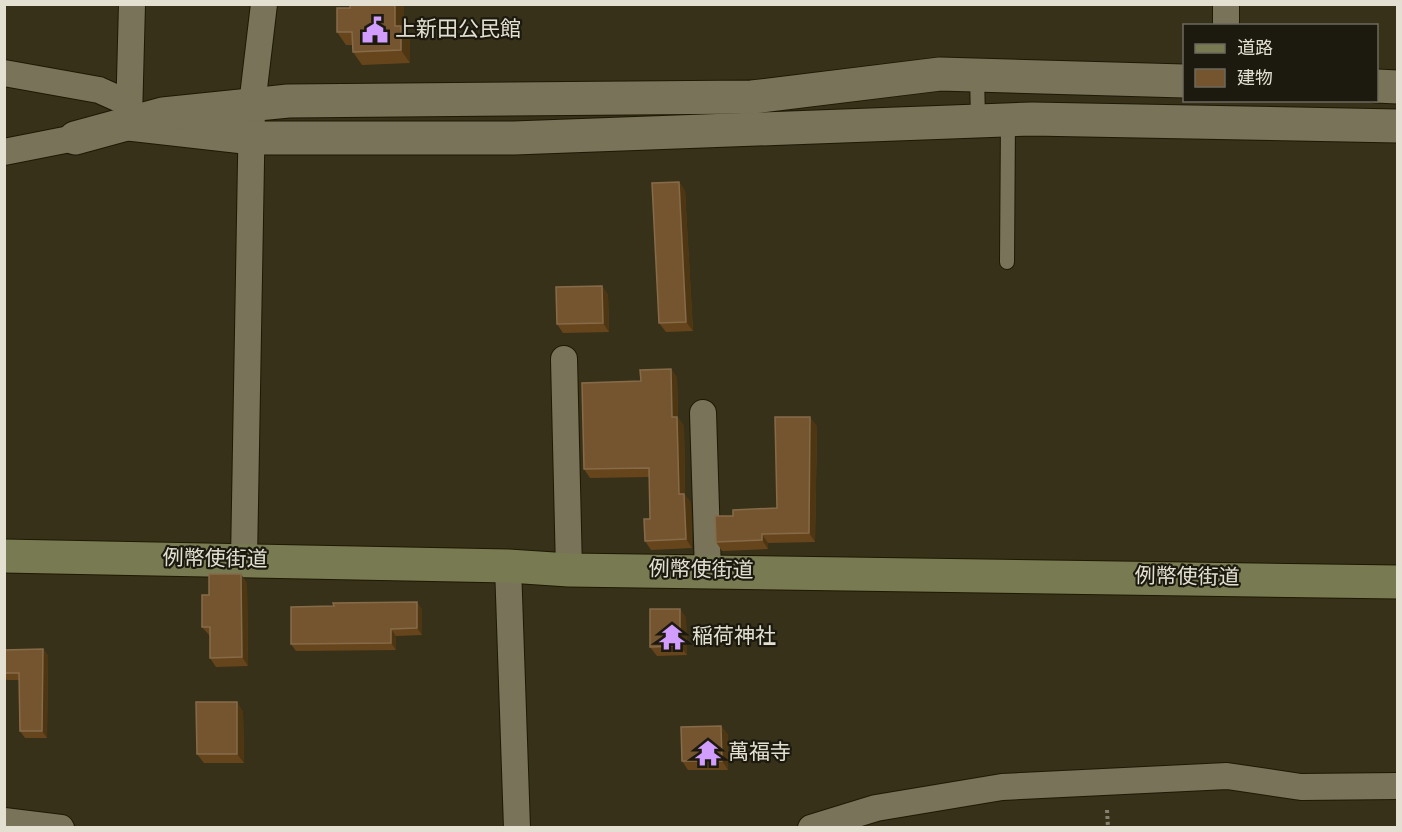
<svg xmlns="http://www.w3.org/2000/svg" width="1402" height="832" viewBox="0 0 1402 832" font-family="Overpass,'Noto Sans JP',sans-serif">
<style>
.lines{fill:none;stroke-linecap:round;stroke-linejoin:round}
.service-casing{stroke:#1e1903;stroke-width:16}
.minor-casing{stroke:#1e1903;stroke-width:28}
.tertiary-casing{stroke:#1e1903;stroke-width:35}
.secondary-casing{stroke:#1e1903;stroke-width:35}
.path{stroke:#86816e;stroke-width:4;stroke-dasharray:3 3;stroke-linecap:butt}
.service{stroke:#79735a;stroke-width:14}
.minor{stroke:#79735a;stroke-width:26}
.tertiary{stroke:#79735a;stroke-width:33}
.secondary{stroke:#787b52;stroke-width:33}
.wall{fill:#67451c}
.shaded-wall{fill:#4e3613}
.building{fill:#75552f;stroke:#866b49;stroke-width:1.5}
.labels{text-anchor:middle;dominant-baseline:central;stroke-width:4.5;stroke-linejoin:round;paint-order:stroke}
.poi-label{font-size:21px;fill:#e3e0d2;stroke:#1c190f;text-anchor:start}
.street-label{font-size:21px;fill:#e3e0d2;stroke:#1c190f}
</style>
<rect width="100%" height="100%" fill="#37311a"/>
<g class="lines">
<g class="service-casing">
<g id="service">
<polyline points="977,75 978,120"/>
<polyline points="1007,262 1008,119"/>
</g>
</g>
<g class="minor-casing">
<g id="minor">
<polyline points="1226,26 1226,4"/>
<polyline points="4,73 99,90 128,103"/>
<polyline points="129,118 132,4"/>
<polyline points="4,152 75,138"/>
<polyline points="564,359 569,570"/>
<polyline points="703,413 708,572"/>
<polyline points="244,560 252,105 264,4"/>
<polyline points="508,566 517,828"/>
<polyline points="4,821 61,828"/>
<polyline points="811,828 876,808 1002,787 1227,776 1301,787 1398,786"/>
</g>
</g>
<g class="tertiary-casing">
<g id="tertiary">
<polyline points="1376,86 1398,87"/>
<polyline points="129,124 253,138 514,138 1032,119 1398,126"/>
<polyline points="75,138 163,114 288,101 752,97 940,74 1184,81"/>
</g>
</g>
<g class="secondary-casing">
<polyline id="secondary" points="4,556 508,566 569,570 1398,582"/>
</g>
<polyline class="path" points="1107,810 1108,828"/>
<use href="#service" class="service"/>
<use href="#minor" class="minor"/>
<use href="#tertiary" class="tertiary"/>
<use href="#secondary" class="secondary"/>
</g>
<g class="wall">
<polygon points="404,31 410,39 410,63 362,65 353,52 353,45 346,45 337,32"/>
<polygon points="679,182 685,191 693,331 666,332 659,323"/>
<polygon points="602,286 608,295 609,332 563,333 557,324"/>
<polygon points="671,369 677,378 678,418 684,426 685,495 691,503 692,548 651,550 645,541 650,519 649,477 590,478 584,469 641,381"/>
<polygon points="817,426 815,542 768,543 768,549 722,551 716,542 777,508"/>
<polygon points="247,583 248,666 216,667 210,658 210,636 202,627 209,595"/>
<polygon points="422,609 422,635 396,636 396,650 296,651 291,644"/>
<polygon points="680,609 686,618 687,655 657,656 650,647"/>
<polygon points="43,649 48,656 47,738 25,738 20,731 19,680 7,680 4,677 4,650"/>
<polygon points="243,711 244,763 204,763 197,754"/>
<polygon points="721,726 728,735 728,770 688,770 682,761"/>
</g>
<g class="shaded-wall">
<polygon points="395,4 404,4 404,31 410,39 410,63 401,50 395,26"/>
<polygon points="679,182 685,191 693,331 686,322"/>
<polygon points="602,286 608,295 609,332 603,323"/>
<polygon points="671,369 677,378 678,418 684,426 685,495 691,503 692,548 686,539 679,494 672,417"/>
<polygon points="810,417 817,426 815,542 809,533"/>
<polygon points="762,534 768,543 768,549 762,540"/>
<polygon points="241,574 247,583 248,666 242,657"/>
<polygon points="417,602 422,609 422,635 417,628"/>
<polygon points="680,609 686,618 687,655 680,646"/>
<polygon points="391,629 396,636 396,650 391,643"/>
<polygon points="43,649 48,656 47,738 42,731"/>
<polygon points="237,702 243,711 244,763 237,754"/>
<polygon points="721,726 728,735 728,770 722,761"/>
</g>
<g class="building">
<polygon points="350,4 395,4 395,26 401,26 401,50 353,52 352,32 337,32 337,8 350,8"/>
<polygon points="679,182 686,322 659,323 652,183"/>
<polygon points="602,286 603,323 557,324 556,287"/>
<polygon points="671,369 672,417 677,417 679,494 684,494 686,539 645,541 644,519 650,519 649,468 584,469 582,383 641,381 640,370"/>
<polygon points="775,417 810,417 809,533 762,534 762,540 716,542 715,516 733,516 733,510 777,508"/>
<polygon points="209,574 241,574 242,657 210,658 210,627 202,627 202,595 209,595"/>
<polygon points="417,602 417,628 391,629 391,643 291,644 291,607 334,606 333,603"/>
<polygon points="650,609 680,609 680,646 650,647"/>
<polygon points="43,649 42,731 20,731 19,673 4,673 4,650"/>
<polygon points="196,702 237,702 237,754 197,754"/>
<polygon points="721,726 722,761 682,761 681,727"/>
</g>
<defs>
<g id="civic-bare" transform="scale(2.07)"><path d="M-.6-6.5H3V-4.5H.6V-3L4-1V1h2V6H-6V1h2V-1L-.6-3ZM-1.2 2.5V6h2.4V2.5Z" fill="#d19dfe" stroke="#1c190f" stroke-width="2.5" paint-order="stroke"/></g>
<g id="temple-bare" transform="scale(2.07)"><path d="M0-6L5-2H3V0L6.5 2.5H4V6H1.5V3h-3V6H-4V2.5H-6.5L-3 0V-2H-5Z" fill="#d19dfe" stroke="#1c190f" stroke-width="2.5" paint-order="stroke"/></g>
</defs>
<g fill-rule="evenodd">
<use href="#civic-bare" x="375" y="30"/>
<use href="#temple-bare" x="672" y="637"/>
<use href="#temple-bare" x="708" y="753"/>
</g>
<g class="labels">
<g class="poi-label">
<text x="395" y="30">上新田公民館</text>
<text x="692" y="637">稲荷神社</text>
<text x="728" y="753">萬福寺</text>
</g>
<g class="street-label">
<text transform="translate(215 560) rotate(1)">例幣使街道</text>
<text transform="translate(701 571) rotate(1)">例幣使街道</text>
<text transform="translate(1187 578) rotate(1)">例幣使街道</text>
</g>
</g>
<rect width="1402" height="832" fill="none" stroke="#e3e0d2" stroke-width="12"/>
<rect x="1183" y="24" width="195" height="78" fill="#1c190f" stroke="#6c695d" stroke-width="1.5"/>
<rect x="1195" y="44" width="30" height="9" fill="#787b52" stroke="#6c695d" stroke-width="1.5"/>
<text x="1237" y="54" font-size="18" fill="#e3e0d2">道路</text>
<rect x="1195" y="69" width="30" height="18" fill="#75552f" stroke="#6c695d" stroke-width="1.5"/>
<text x="1237" y="84" font-size="18" fill="#e3e0d2">建物</text>
</svg>
